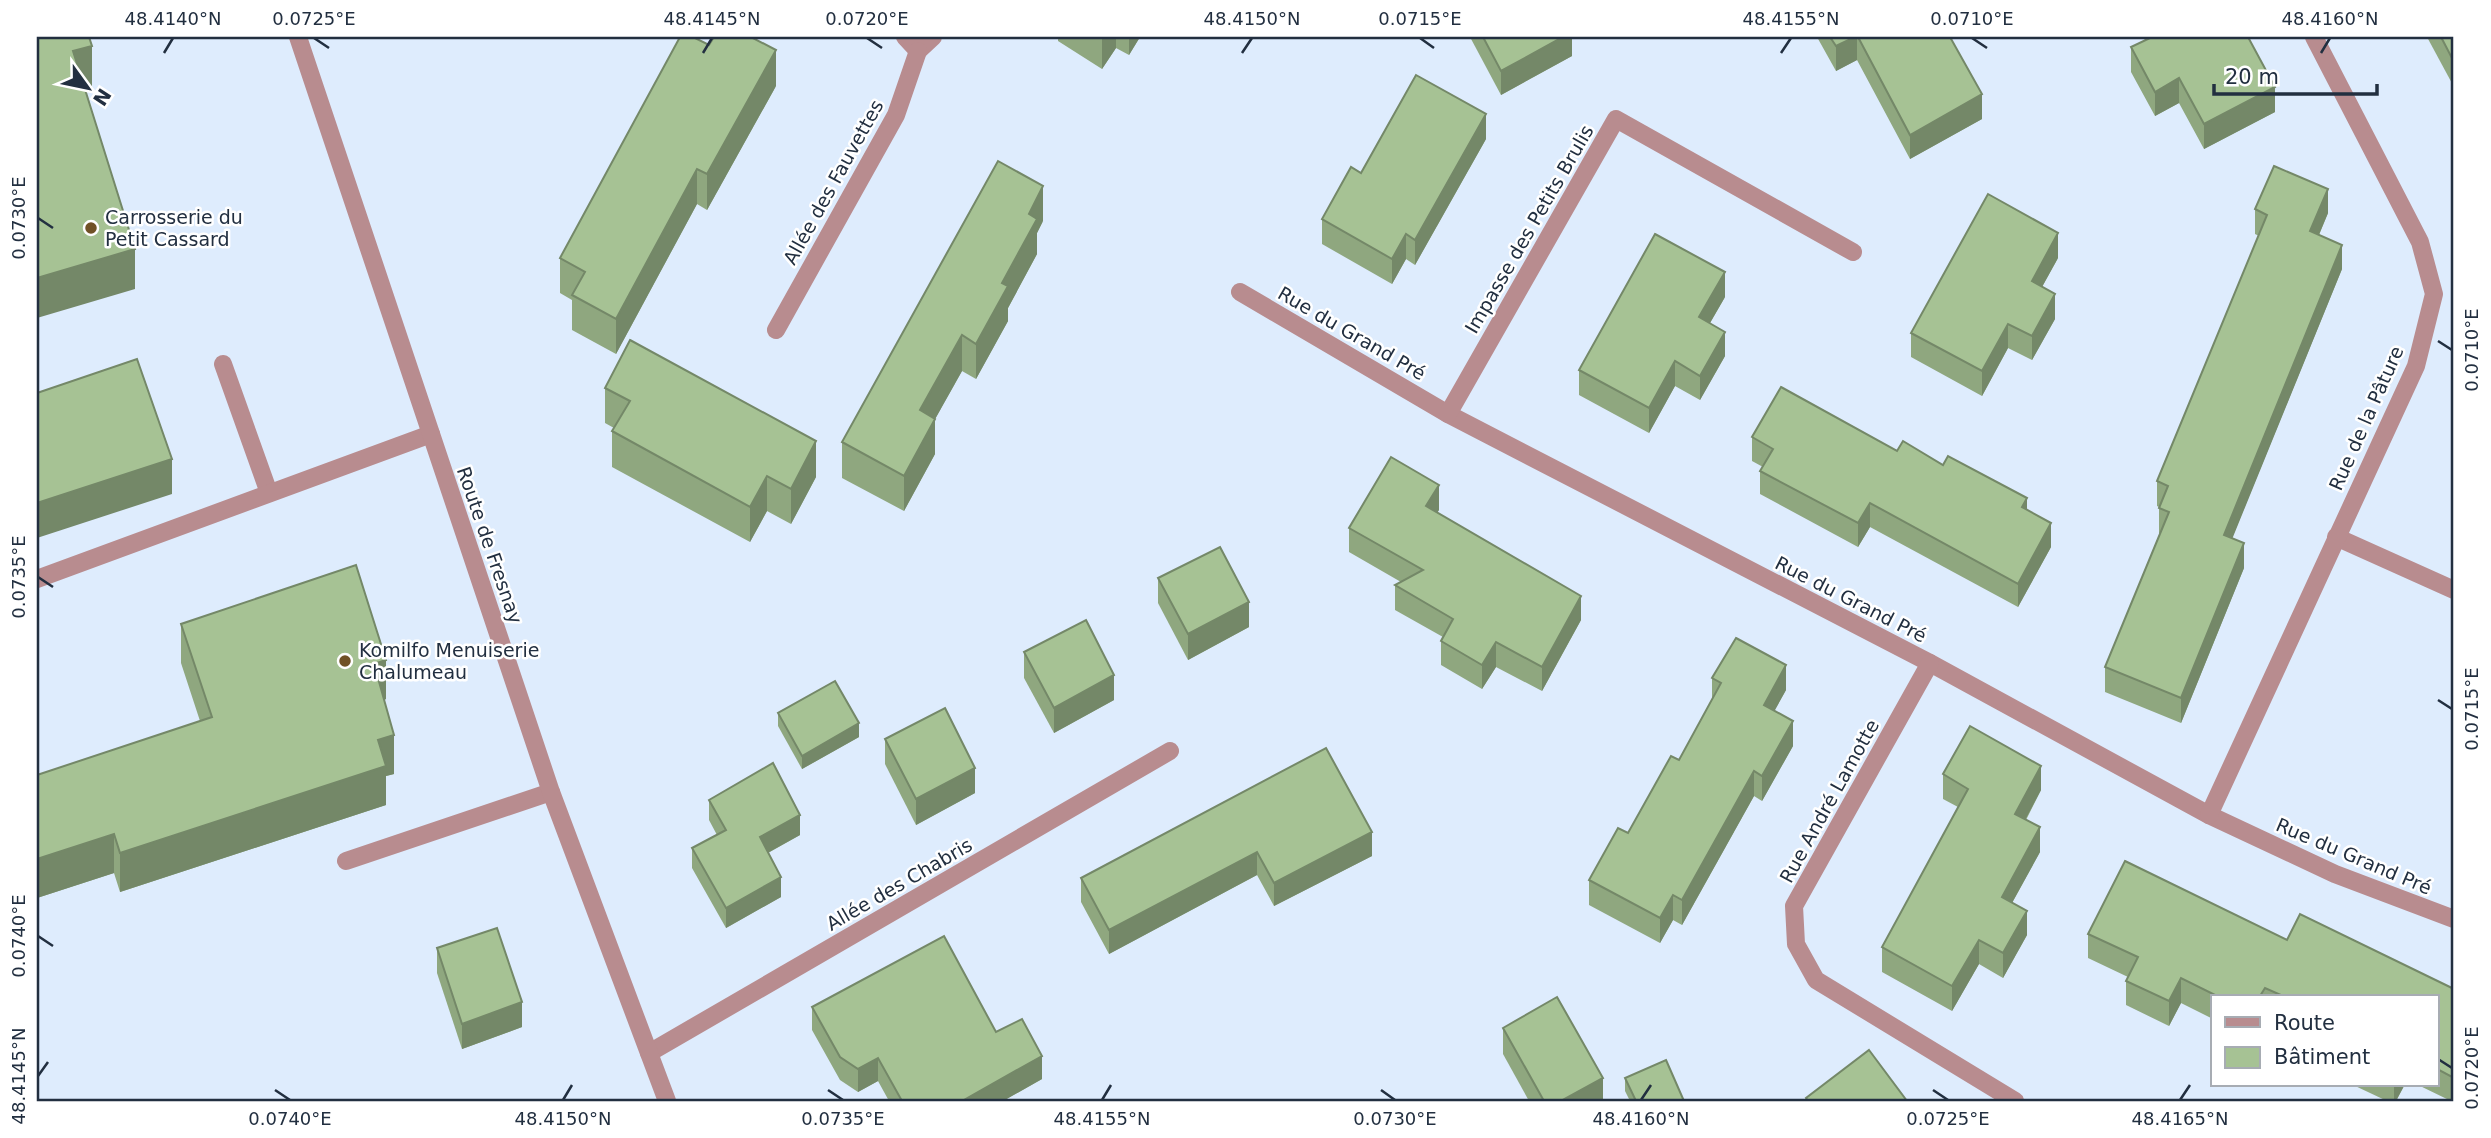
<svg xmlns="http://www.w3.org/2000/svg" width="2491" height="1138" viewBox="0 0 2491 1138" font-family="'DejaVu Sans',sans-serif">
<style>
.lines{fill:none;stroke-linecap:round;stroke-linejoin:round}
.service{stroke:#b88c8f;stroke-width:18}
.minor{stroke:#b88c8f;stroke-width:18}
.tertiary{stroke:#b88c8f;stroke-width:18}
.wall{fill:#8fa77f}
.shaded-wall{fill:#748868}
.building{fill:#a6c294;stroke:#748868;stroke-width:2}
.ticks{fill:none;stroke:#222f40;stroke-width:2.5}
.poi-dot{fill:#705126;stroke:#fff;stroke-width:2.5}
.labels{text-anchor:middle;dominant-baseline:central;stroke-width:5;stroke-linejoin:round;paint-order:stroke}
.street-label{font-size:19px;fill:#222f40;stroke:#fff}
.poi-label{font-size:19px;fill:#222f40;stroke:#fff;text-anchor:start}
.neatline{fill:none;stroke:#222f40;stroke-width:2.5}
.ticks-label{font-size:18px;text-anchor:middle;fill:#222f40}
</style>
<rect width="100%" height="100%" fill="#deecfd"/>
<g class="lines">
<g class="service">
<polyline points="223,364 269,493"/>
<polyline points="37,579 431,434"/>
<polyline points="346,861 551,792"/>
</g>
<g class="minor">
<polyline points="905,37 918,51 933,37"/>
<polyline points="1240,292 1448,414 1930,663 2209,815 2335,874 2454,919"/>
<polyline points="776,330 896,115 918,51"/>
<polyline points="1448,414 1616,119 1853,252"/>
<polyline points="2336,537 2454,590"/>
<polyline points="1930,663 1794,906 1796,944 1816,980 2015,1101"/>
<polyline points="2209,815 2416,366 2434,294 2420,242 2314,37"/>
<polyline points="649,1053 1170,751"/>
</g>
<polyline class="tertiary" points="298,37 551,792 667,1101"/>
</g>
<g class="wall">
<polygon points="1058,37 1140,37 1129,55 1116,48 1102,69 1058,41"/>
<polygon points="1470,37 1572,37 1572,56 1501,95"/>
<polygon points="1817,37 1950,37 1982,119 1910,159 1857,60 1836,71"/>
<polygon points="2143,37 2248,37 2275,112 2204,149 2179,103 2155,116 2131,72 2131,47 2145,40"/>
<polygon points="2427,37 2454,37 2454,87"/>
<polygon points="776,86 707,210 697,204 616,354 572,330 572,300 560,293 560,258"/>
<polygon points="1486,139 1415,265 1406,259 1392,284 1322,244 1322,219 1361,173"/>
<polygon points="2255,209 2328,213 2319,235 2342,269 2232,538 2244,568 2181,723 2105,692 2105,667 2160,533 2159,533 2159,507 2157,506 2157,481 2259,236 2255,234"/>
<polygon points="1043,221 1037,233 1037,254 1008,308 1008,321 976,379 962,371 935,419 935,454 904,511 842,478 842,442"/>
<polygon points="2058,258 2042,287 2055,319 2032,360 2008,348 1982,396 1911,357 1911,333"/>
<polygon points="1725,297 1710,323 1725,356 1700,400 1675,386 1649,433 1579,395 1579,370"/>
<polygon points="605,388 816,477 791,524 767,511 750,542 612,467 612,431 614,428 605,423"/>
<polygon points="1752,437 1897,451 1943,465 2027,510 2051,547 2018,607 1870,527 1858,547 1760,494 1760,471 1763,467 1752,461"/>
<polygon points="2454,475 2454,506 2452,505 2452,480"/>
<polygon points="1439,510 1437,512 1581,620 1542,691 1496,667 1482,689 1441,665 1441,641 1443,637 1395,610 1395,585 1401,582 1349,552 1349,528"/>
<polygon points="1158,578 1249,627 1188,660 1158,603"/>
<polygon points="181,624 386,699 384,700 394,774 386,776 386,805 120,892 114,873 37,898 200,721 181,663"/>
<polygon points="1024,652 1114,700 1054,733 1024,678"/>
<polygon points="1712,678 1786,690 1774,711 1793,746 1762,801 1754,796 1682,925 1673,920 1660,943 1589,905 1589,880 1628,833 1679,760 1712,700"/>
<polygon points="778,713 859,737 802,769 778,726"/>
<polygon points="885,739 975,793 916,825 885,764"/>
<polygon points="1326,748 1372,856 1274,906 1257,875 1109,954 1081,902 1081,878"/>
<polygon points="1943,774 2041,790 2026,820 2040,852 2012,903 2027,935 2003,978 1979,964 1952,1011 1882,972 1882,947 1958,807 1943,799"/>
<polygon points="709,800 800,835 768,853 781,897 726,928 692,868 692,848 717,835 709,820"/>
<polygon points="2088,934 2287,940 2454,989 2454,1101 2451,1101 2416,1084 2437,1084 2437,996 2213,996 2213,1019 2181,1003 2169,1026 2126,1005 2126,981 2128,977 2088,958"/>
<polygon points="437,948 522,1027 462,1049 437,973"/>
<polygon points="812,1007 996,1032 1042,1079 1003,1101 889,1101 878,1081 858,1092 840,1080 812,1030"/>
<polygon points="1503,1028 1603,1101 1529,1101 1503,1054"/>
<polygon points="1625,1078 1684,1101 1630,1101 1625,1091"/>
<polygon points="2351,1084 2405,1084 2396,1101 2387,1101"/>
</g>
<g class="shaded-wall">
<polygon points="1102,37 1116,37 1116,48 1102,69"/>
<polygon points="1129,37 1140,37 1129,55"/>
<polygon points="1563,37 1572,37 1572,56 1501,95 1501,71"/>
<polygon points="1855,37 1857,37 1857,60 1836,71 1836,46"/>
<polygon points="92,46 92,86 73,92 73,51"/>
<polygon points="776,50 776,86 707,210 707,174"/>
<polygon points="2179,78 2179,103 2155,116 2155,92"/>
<polygon points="2275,87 2275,112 2204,149 2204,124"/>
<polygon points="1982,94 1982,119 1910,159 1910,135"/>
<polygon points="1486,114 1486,139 1415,265 1415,240"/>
<polygon points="697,169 697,204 616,354 616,319"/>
<polygon points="1043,186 1043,221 1037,233 1037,254 1008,308 1008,321 976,379 976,344 1029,214"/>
<polygon points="2328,189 2328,213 2310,256 2310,231"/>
<polygon points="2058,233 2058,258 2032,305 2032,281"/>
<polygon points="1406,234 1406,259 1392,284 1392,259"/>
<polygon points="2342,245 2342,269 2224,559 2224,535"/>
<polygon points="135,249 135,289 37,318 37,278"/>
<polygon points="1725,272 1725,297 1699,342 1699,317"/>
<polygon points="2055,294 2055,319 2032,360 2032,336"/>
<polygon points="2008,324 2008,348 1982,396 1982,371"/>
<polygon points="1725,332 1725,356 1700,400 1700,376"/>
<polygon points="962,335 962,371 920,446 920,410"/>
<polygon points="1675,361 1675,386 1649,433 1649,408"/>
<polygon points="935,419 935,454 904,511 904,476"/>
<polygon points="816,441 816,477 791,524 791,489"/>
<polygon points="172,459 172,494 37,538 37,503"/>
<polygon points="767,476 767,511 750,542 750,507"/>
<polygon points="1439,485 1439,510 1426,531 1426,506"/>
<polygon points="2027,498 2027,522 2022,507"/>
<polygon points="1870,503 1870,527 1858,547 1858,523"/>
<polygon points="2051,523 2051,547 2018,607 2018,584"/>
<polygon points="2244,543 2244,568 2181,723 2181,698"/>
<polygon points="1581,596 1581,620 1542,691 1542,667"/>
<polygon points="1249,602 1249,627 1188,660 1188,634"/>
<polygon points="1496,642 1496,667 1482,689 1482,665"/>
<polygon points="386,660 386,699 374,704 374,664"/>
<polygon points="1786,665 1786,690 1764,730 1764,705"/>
<polygon points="1114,675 1114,700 1054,733 1054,708"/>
<polygon points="1793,721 1793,746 1762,801 1762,776"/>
<polygon points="859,723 859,737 802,769 802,756"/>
<polygon points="394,735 394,774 386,776 386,805 120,892 120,853 378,740"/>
<polygon points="2041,766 2041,790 2015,839 2015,814"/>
<polygon points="975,768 975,793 916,825 916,799"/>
<polygon points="1754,771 1754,796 1682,925 1682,900"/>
<polygon points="800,815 800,835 760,857 760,837"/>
<polygon points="2040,827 2040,852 2002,921 2002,897"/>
<polygon points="1372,832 1372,856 1274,906 1274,883"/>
<polygon points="114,834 114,873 37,898 37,859"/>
<polygon points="1257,852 1257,875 1109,954 1109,930"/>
<polygon points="781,877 781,897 726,928 726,908"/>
<polygon points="1673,895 1673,920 1660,943 1660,918"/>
<polygon points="2027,911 2027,935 2003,978 2003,953"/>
<polygon points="1979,940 1979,964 1952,1011 1952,986"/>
<polygon points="2181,978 2181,1003 2169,1026 2169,1001"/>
<polygon points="522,1002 522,1027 462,1049 462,1024"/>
<polygon points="1042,1056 1042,1079 1003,1101 962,1101"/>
<polygon points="878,1058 878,1081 858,1092 858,1069"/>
<polygon points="1603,1078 1603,1101 1561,1101"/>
<polygon points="2394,1084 2405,1084 2396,1101 2394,1101"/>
</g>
<g class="building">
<polygon points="37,37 89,37 92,46 73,51 135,249 37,278"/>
<polygon points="680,37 693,37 709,45 714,37 751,37 776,50 707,174 697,169 616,319 572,295 585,272 560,258"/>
<polygon points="1483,37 1563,37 1501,71"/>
<polygon points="1830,37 1855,37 1836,46"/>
<polygon points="1858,37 1950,37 1982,94 1910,135"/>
<polygon points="2152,37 2248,37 2275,87 2204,124 2179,78 2155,92 2131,47"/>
<polygon points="2441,37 2454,37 2454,62"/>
<polygon points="1416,75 1486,114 1415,240 1406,234 1392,259 1322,219 1351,167 1361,173"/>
<polygon points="998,161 1043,186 1029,214 1037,219 1002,283 1008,286 976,344 962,335 920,410 935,419 904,476 842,442"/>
<polygon points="2274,166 2328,189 2310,231 2342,245 2224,535 2244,543 2181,698 2105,667 2169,512 2159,508 2168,486 2157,481 2267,215 2255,209"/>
<polygon points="1988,194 2058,233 2032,281 2055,294 2032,336 2008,324 1982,371 1911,333"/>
<polygon points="1655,234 1725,272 1699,317 1725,332 1700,376 1675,361 1649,408 1579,370"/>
<polygon points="630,340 816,441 791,489 767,476 750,507 612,431 630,401 605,388"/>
<polygon points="137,359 172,459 37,503 37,393"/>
<polygon points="1781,387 1897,451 1903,441 1943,465 1948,456 2027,498 2022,507 2051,523 2018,584 1870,503 1858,523 1760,471 1773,449 1752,437"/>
<polygon points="1391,457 1439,485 1426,506 1581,596 1542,667 1496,642 1482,665 1441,641 1453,619 1395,585 1423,570 1349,528"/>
<polygon points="1220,547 1249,602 1188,634 1158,578"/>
<polygon points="356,565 386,660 374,664 394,735 378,740 386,766 120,853 114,834 37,859 37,775 212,717 181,624"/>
<polygon points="1086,620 1114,675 1054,708 1024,652"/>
<polygon points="1736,638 1786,665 1764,705 1793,721 1762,776 1754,771 1682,900 1673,895 1660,918 1589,880 1618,828 1628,833 1671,756 1679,760 1721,683 1712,678"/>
<polygon points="835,681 859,723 802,756 778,713"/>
<polygon points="945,708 975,768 916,799 885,739"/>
<polygon points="1970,726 2041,766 2015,814 2040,827 2002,897 2027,911 2016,930 2003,953 1979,940 1952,986 1882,947 1968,789 1943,774"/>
<polygon points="1326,748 1372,832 1274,883 1257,852 1109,930 1081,878"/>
<polygon points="773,763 800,815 760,837 781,877 726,908 692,848 726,830 709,800"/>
<polygon points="2125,861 2287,940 2300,914 2454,989 2454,1078 2437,1069 2437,996 2283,996 2265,988 2260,996 2217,996 2181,978 2169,1001 2126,981 2138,957 2088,934"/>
<polygon points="497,928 522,1002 462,1024 437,948"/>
<polygon points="944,936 996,1032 1022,1019 1042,1056 962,1101 902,1101 878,1058 858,1069 840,1057 812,1007"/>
<polygon points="1557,997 1603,1078 1561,1101 1544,1101 1503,1028"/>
<polygon points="1869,1050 1907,1101 1808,1101 1806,1098"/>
<polygon points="1666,1060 1684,1101 1636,1101 1625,1078"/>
</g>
<path class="ticks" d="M 314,38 L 329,48M 867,38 L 882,48M 1420,38 L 1434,48M 1972,38 L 1987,48M 164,53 L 173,38M 703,53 L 712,38M 1242,53 L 1252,38M 1781,53 L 1791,38M 2321,53 L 2330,38M 38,218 L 53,228M 2438,341 L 2452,350M 38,577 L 53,587M 2438,700 L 2452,709M 38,936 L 53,946M 2438,1059 L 2452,1068M 38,1076 L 48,1062M 275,1090 L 290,1100M 828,1090 L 843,1100M 1381,1090 L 1395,1100M 1933,1090 L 1948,1100M 563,1100 L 572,1085M 1102,1100 L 1111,1085M 1641,1100 L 1651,1085M 2180,1100 L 2190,1085"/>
<g class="poi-dot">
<circle cx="91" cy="228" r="7"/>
<circle cx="345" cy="661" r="7"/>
</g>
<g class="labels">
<g class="street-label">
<text transform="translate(833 182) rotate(-61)">Allée des Fauvettes</text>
<text transform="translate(1529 229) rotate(-60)">Impasse des Petits Brulis</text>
<text transform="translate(1352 333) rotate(30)">Rue du Grand Pré</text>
<text transform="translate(2366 418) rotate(-66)">Rue de la Pâture</text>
<text transform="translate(490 545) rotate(71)">Route de Fresnay</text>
<text transform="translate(1851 599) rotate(27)">Rue du Grand Pré</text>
<text transform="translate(1829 801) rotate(-61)">Rue André Lamotte</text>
<text transform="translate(2354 856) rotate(23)">Rue du Grand Pré</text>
<text transform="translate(899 884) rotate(-30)">Allée des Chabris</text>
</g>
<g class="poi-label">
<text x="105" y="217">Carrosserie du<tspan x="105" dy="22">Petit Cassard</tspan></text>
<text x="359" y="650">Komilfo Menuiserie<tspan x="359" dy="22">Chalumeau</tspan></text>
</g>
</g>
<rect width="2491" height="1138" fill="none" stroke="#ffffff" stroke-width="77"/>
<rect x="2211" y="995" width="228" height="91" fill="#ffffff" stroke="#a7acb3" stroke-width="2"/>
<rect x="2225" y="1017" width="35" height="10" fill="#b88c8f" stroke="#a7acb3" stroke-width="2"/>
<text x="2274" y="1030" font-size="21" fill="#222f40">Route</text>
<rect x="2225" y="1047" width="35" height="21" fill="#a6c294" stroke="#a7acb3" stroke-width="2"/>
<text x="2274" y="1064" font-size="21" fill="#222f40">Bâtiment</text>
<g transform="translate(88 88) rotate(123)" stroke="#ffffff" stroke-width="5" paint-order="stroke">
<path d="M0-5L12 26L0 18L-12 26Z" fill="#222f40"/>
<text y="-10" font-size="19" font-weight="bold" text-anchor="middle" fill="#222f40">N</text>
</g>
<path d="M2214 84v10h163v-10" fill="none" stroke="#222f40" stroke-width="3.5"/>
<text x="2225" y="84" font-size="21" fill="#222f40" stroke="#ffffff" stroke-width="5" paint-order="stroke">20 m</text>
<rect x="38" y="38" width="2414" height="1062" class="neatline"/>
<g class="ticks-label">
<text x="173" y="25">48.4140°N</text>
<text x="314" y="25">0.0725°E</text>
<text x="712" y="25">48.4145°N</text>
<text x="867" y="25">0.0720°E</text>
<text x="1252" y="25">48.4150°N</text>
<text x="1420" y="25">0.0715°E</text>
<text x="1791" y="25">48.4155°N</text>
<text x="1972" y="25">0.0710°E</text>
<text x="2330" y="25">48.4160°N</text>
<text transform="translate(19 218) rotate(-90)" y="6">0.0730°E</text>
<text transform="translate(2472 350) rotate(-90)" y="6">0.0710°E</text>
<text transform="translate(19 577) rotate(-90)" y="6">0.0735°E</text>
<text transform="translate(2472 709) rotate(-90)" y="6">0.0715°E</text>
<text transform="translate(19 936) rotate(-90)" y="6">0.0740°E</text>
<text transform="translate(2472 1068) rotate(-90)" y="6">0.0720°E</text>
<text transform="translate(19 1076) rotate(-90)" y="6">48.4145°N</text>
<text x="290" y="1125">0.0740°E</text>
<text x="563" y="1125">48.4150°N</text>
<text x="843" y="1125">0.0735°E</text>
<text x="1102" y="1125">48.4155°N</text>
<text x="1395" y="1125">0.0730°E</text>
<text x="1641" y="1125">48.4160°N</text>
<text x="1948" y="1125">0.0725°E</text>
<text x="2180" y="1125">48.4165°N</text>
</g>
</svg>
